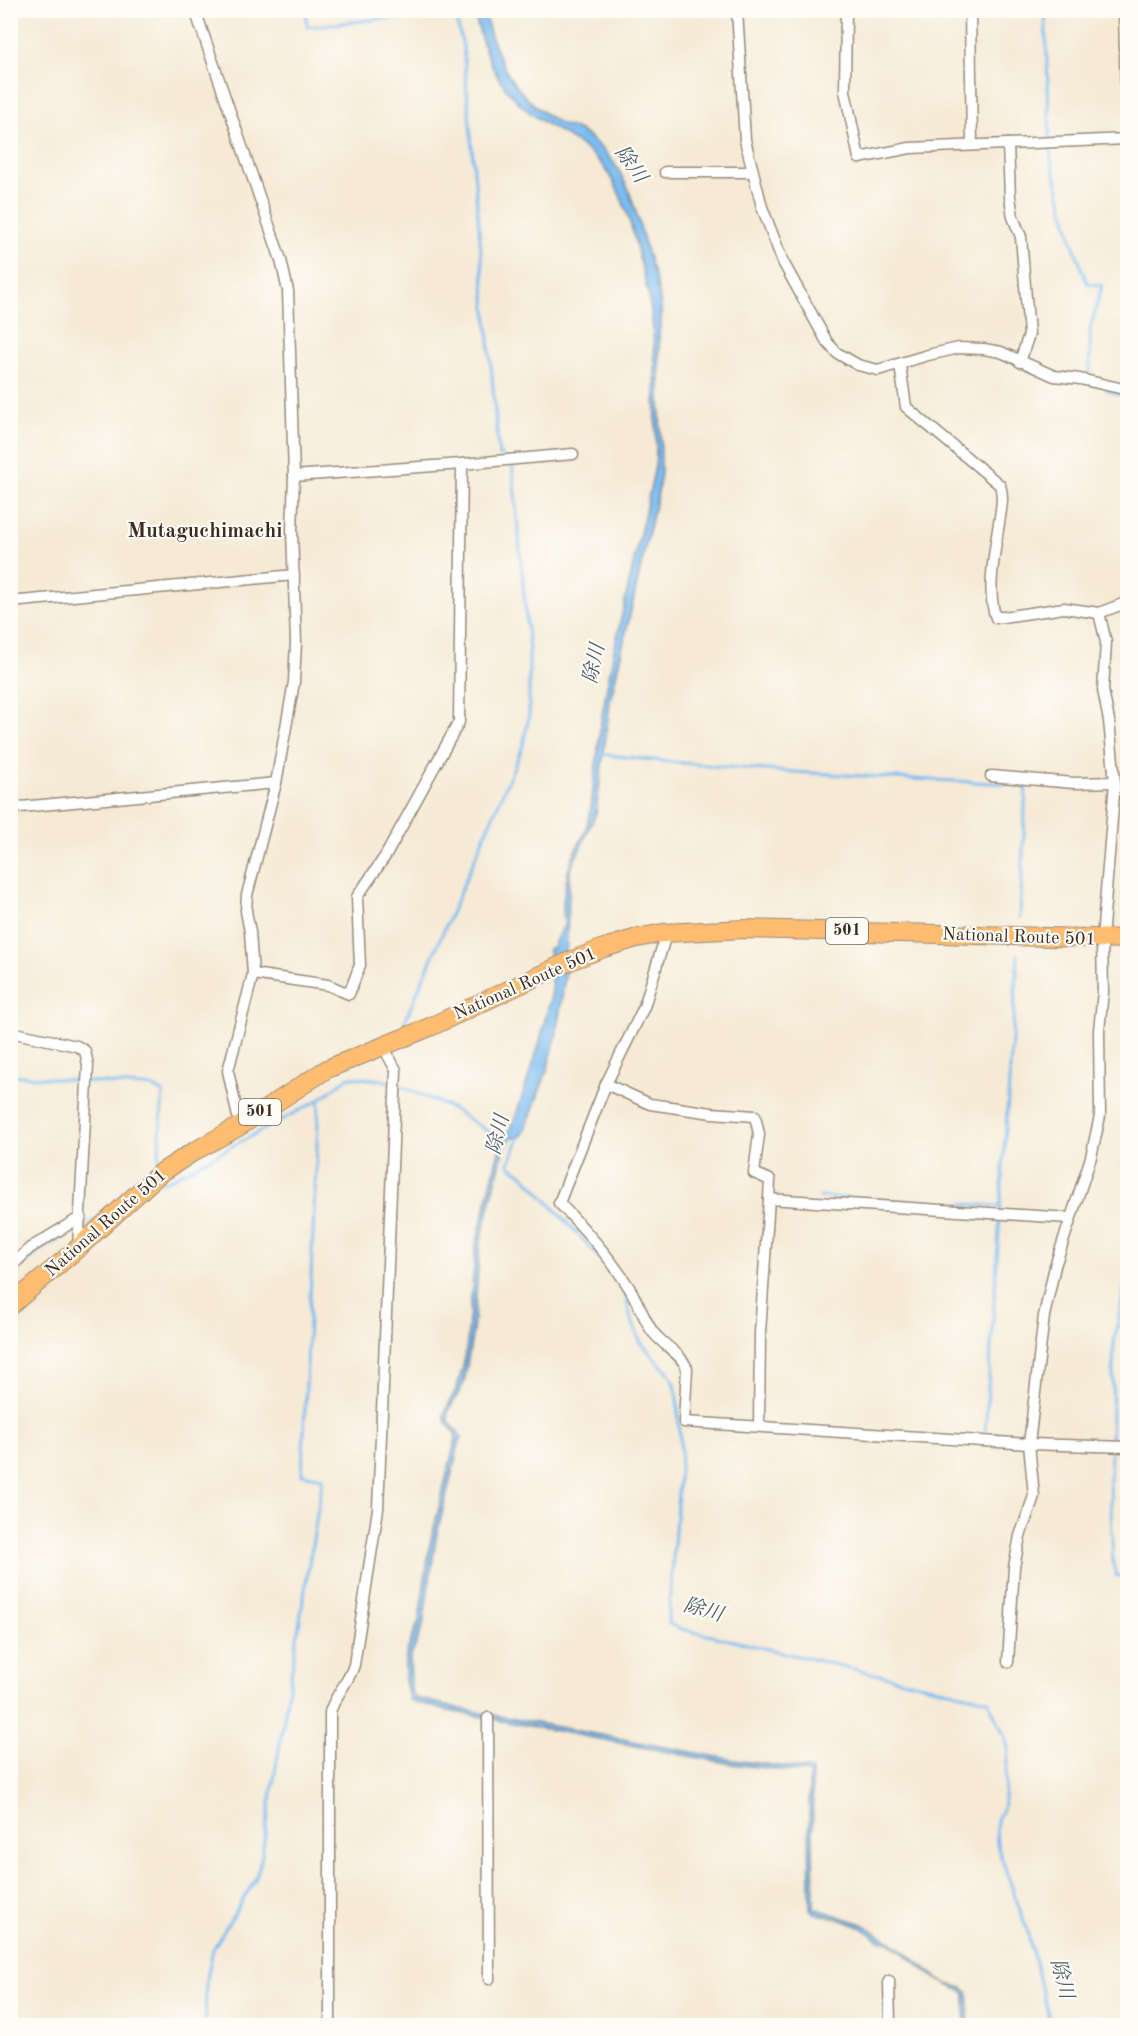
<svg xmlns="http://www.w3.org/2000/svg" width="1138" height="2036" viewBox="0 0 1138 2036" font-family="'Old Standard TT','Noto Serif JP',serif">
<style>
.water{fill:#7cbcf0;stroke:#5c7387;stroke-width:1.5}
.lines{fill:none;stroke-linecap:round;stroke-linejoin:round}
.stream{stroke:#7cbcf0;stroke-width:3}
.street-casing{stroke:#988a7a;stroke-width:13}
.highway-casing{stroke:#988a7a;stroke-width:20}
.street{stroke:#fff;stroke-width:10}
.highway{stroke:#fdbc70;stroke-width:18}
.labels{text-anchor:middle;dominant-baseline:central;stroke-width:4.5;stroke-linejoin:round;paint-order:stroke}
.shield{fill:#fdfcf7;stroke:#75695f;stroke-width:1.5}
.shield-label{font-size:16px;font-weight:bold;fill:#3b2a1e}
.street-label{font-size:18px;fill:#3b2a1e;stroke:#fdfcf7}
.water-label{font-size:20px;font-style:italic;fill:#525d68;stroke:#fdfcf7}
.quarter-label{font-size:21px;font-weight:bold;fill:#3b2a1e;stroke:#fdfcf7}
</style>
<rect width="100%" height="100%" fill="#fdfcf7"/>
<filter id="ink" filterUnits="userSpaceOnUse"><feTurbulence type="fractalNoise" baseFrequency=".0167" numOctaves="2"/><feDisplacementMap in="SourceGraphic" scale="12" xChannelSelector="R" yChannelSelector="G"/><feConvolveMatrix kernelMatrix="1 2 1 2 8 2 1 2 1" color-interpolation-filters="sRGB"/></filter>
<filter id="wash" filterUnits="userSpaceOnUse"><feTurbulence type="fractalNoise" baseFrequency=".008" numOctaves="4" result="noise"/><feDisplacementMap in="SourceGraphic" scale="24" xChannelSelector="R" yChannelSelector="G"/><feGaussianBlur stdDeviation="1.35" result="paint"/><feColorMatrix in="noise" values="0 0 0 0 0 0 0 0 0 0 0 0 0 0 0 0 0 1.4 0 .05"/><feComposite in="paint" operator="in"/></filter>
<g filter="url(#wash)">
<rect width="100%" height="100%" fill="#f6ead5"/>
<path class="water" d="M 484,10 C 495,59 512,94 556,121 C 561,125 567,126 573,128 C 582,131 592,139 599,146 C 630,174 636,214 647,252 C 655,279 666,304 659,332 L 661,472 L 658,492 L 610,702 L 596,813 L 570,871 L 565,977 L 556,1036 L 548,1067 L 526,1129 L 521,1137 L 512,1137 L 504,1149 L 480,1243 L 473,1331 L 464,1383 L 448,1412 L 448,1420 L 461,1436 L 436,1538 L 423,1625 L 410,1659 L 411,1690 L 412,1695 L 416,1698 L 461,1709 L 734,1760 L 812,1770 L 814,1908 L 863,1924 L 881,1936 L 892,1941 L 944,1983 L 963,1988 L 967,1992 L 969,1999 L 968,2025 L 965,2025 L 965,1995 L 963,1991 C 927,1980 918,1961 889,1942 L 879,1940 L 860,1927 L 839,1919 L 814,1913 L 810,1909 L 809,1773 L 732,1764 L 444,1710 L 409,1700 L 405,1679 L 405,1662 L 407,1651 L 419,1621 L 430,1544 L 456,1438 L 455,1433 L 446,1423 L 444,1414 L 457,1387 L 463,1367 L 467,1343 L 476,1244 L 499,1151 L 515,1118 L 539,1045 L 552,992 L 549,948 L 553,948 L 558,935 L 564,926 L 563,902 L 568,871 L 574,853 L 585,832 L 591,808 L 602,714 L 613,655 L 655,467 L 656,453 C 655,404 657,346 649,298 C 646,282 641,265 637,249 C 631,223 623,195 608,173 C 590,145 559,134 533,115 C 496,87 484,54 474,11 Z"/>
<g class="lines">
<g class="stream">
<polyline points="306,10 307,27 454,11 463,46 499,456 502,455"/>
<polyline points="1045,10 1050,140"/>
<polyline points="1050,146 1051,160 1072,241 1087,283 1102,286 1090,330 1090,378"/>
<polyline points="1107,390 1128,398"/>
<path d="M 601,754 C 742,772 885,777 1026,785 L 1020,918"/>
<polyline points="404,1023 523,746 529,715 529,649 512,461"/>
<polyline points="10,1075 152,1087 163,1092 158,1166"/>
<polyline points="398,1085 451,1108 505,1142"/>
<path d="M 518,1135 C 519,1145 510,1155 509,1165 L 523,1175 L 611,1270"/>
<polyline points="161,1184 319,1100 349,1077 383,1080 391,1083"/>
<polyline points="820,1197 1001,1206"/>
<polyline points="1000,1211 1018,955"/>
<polyline points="82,1227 98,1219"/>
<polyline points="1128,1270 1114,1342 1110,1481 1113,1564 1116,1576 1128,1575"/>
<polyline points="10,1276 40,1250 76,1230"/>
<path d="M 624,1287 L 630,1316 L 640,1341 L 661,1366 L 666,1369 L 675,1384 L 677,1397 L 681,1453 L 668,1623 L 677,1628 L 988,1700 C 994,1717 1006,1732 1008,1749 L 1003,1810 L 998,1817 L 996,1826 L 997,1845 L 1027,1930 L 1051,2026"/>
<polyline points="985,1432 1000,1217"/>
<polyline points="205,2026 206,1984 213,1949 256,1878 261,1860 323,1478 302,1474 319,1100"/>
</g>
</g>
</g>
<g filter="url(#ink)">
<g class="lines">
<g class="street-casing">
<g id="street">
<polyline points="195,10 281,260 288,291 294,476 292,531 296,642 294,682 276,783 247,895 246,911 250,932 253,974 228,1071 240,1126"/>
<polyline points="737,10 745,140 762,207 783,262 827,342 837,353 858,365 878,370 928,355 959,348 984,349 1001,352 1054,376 1080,379 1128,390"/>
<polyline points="846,10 845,91 859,158 910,148 1128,139"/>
<polyline points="970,10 972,145"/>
<polyline points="1124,10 1127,139"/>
<polyline points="1008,144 1010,197 1013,217 1021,237 1029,334 1020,362"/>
<polyline points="665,172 752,172"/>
<path d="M 900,365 L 906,407 L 1000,485 C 1004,498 1001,509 999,523 C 995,550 986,592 996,618 L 1064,608 L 1099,613 L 1128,602"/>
<polyline points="294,476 462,464 573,454"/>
<polyline points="10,602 294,575"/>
<polyline points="991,776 1074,783 1115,782"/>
<polyline points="10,808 276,783"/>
<path d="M 663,933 L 664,941 L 644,1007 L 606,1084 L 559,1203 C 586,1230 610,1257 630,1289 C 638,1303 644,1318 652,1331 C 662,1345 680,1352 687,1368 L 684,1422 L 1029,1444 L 1128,1447"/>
<polyline points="253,974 328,985 349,994 360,965 357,897 386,855 459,722 462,464"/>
<polyline points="10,1032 77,1046 85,1051 88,1065 78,1248"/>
<polyline points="606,1084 650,1104 712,1113 755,1116 759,1134 754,1173 770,1180 769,1199 1070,1218"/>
<polyline points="10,1268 30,1248 81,1217"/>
<polyline points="759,1426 760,1333 769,1199"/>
<polyline points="1008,1662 1014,1567 1020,1536 1034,1496 1029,1444 1044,1316 1055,1266 1091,1157 1100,1116 1099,1030 1103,992 1102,939 1115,782 1109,721 1103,690 1106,642 1099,613"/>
<polyline points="488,1718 489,1979"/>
<polyline points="889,1981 890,2026"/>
<path d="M 330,2026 L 330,1712 C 336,1693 348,1684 354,1665 L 378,1509 L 396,1070 L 383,1046"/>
</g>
</g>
<g class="highway-casing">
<polyline id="highway" points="10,1306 78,1248 159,1174 193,1152 240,1126 327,1069 430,1027 570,961 604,948 637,938 663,933 745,929 1128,939"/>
</g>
<use href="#street" class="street"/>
<use href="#highway" class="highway"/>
</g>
</g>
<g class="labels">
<g class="shield">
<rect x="826" y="918" width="42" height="26" rx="4.5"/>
<rect x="239" y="1099" width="42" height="26" rx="4.5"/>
</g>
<g class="shield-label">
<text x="847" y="931">501</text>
<text x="260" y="1112">501</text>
</g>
<g class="street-label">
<text transform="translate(1019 937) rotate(2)">National Route 501</text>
<text transform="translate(525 984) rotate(-24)">National Route 501</text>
<text transform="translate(106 1223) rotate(-41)">National Route 501</text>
</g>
<g class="water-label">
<text transform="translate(630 165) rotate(55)">除川</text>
<text transform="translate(595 664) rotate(-78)">除川</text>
<text transform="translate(499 1135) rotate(-76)">除川</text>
<text transform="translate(703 1611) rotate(16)">除川</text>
<text transform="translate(1061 1979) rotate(76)">除川</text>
</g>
<g class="quarter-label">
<text x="205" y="531">Mutaguchimachi</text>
</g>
</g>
<rect width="1138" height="2036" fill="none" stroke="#fdfcf7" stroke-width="36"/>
</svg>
